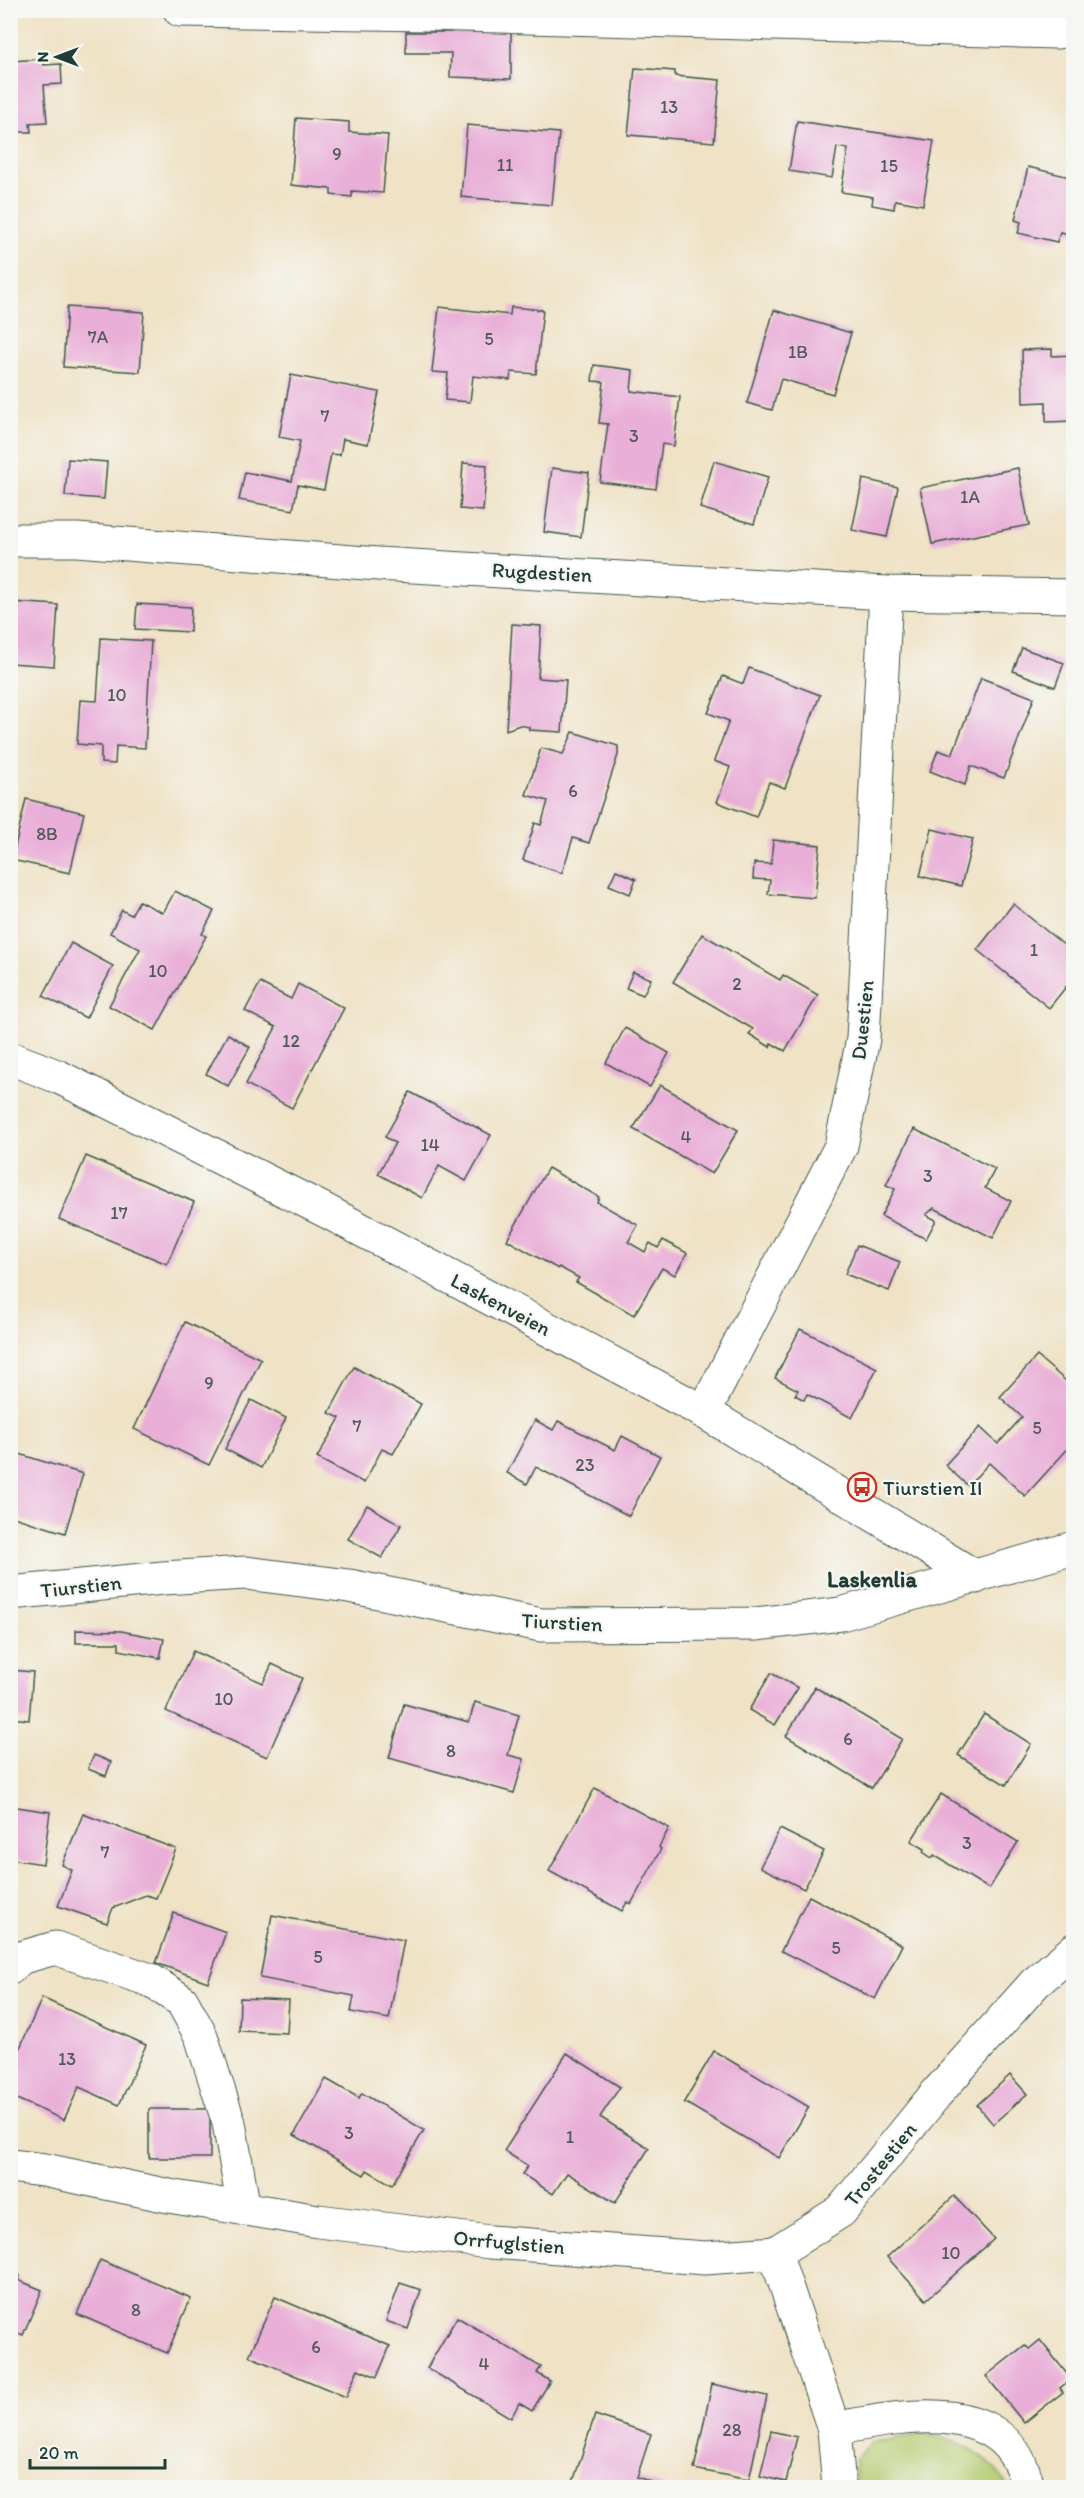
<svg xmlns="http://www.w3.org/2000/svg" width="1084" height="2498" viewBox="0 0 1084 2498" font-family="Itim,sans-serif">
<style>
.green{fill:#b4ca6e;stroke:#6a8451;stroke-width:1.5}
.building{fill:#e9afd8}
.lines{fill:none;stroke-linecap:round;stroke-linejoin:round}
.street-casing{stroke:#3e564a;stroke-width:35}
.street{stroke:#fff;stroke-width:33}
.labels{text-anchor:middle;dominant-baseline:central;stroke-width:4.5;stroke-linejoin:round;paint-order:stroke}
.number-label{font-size:18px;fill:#525a5d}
.street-label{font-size:21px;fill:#1f3d34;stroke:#f6f6f2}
.poi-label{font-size:21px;fill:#1f3d34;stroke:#f6f6f2;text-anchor:start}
.neighbourhood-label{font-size:22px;font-weight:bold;fill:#1f3d34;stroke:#f6f6f2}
</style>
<rect width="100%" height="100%" fill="#f6f6f2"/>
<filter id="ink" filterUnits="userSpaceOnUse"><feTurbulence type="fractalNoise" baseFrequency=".0167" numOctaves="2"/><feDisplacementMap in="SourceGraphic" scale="12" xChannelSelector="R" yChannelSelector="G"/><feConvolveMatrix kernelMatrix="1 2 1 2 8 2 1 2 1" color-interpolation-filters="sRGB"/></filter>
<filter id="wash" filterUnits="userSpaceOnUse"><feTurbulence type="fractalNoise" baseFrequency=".008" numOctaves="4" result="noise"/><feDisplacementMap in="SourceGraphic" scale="24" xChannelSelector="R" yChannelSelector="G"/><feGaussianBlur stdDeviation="1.35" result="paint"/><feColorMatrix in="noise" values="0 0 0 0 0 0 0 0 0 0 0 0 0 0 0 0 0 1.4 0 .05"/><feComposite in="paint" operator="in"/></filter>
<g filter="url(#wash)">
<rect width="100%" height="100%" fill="#efe2c5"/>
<path class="green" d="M 924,2434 C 954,2440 973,2445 994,2468 C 1000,2475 1004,2479 1007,2487 L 854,2488 L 855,2458 L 874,2442 Z"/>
<g id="blocks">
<g class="building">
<polygon points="451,29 511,31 511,79 450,77 451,53 406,53 406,32 451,32"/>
<polygon points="44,59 44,65 61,64 62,84 44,85 47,122 30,123 31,132 10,132 10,61"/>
<polygon points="635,68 675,71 675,76 720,80 714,142 628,135"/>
<polygon points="296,118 349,122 349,132 388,135 383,193 352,191 352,197 331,195 331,189 291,185"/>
<polygon points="797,121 934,141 923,205 895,200 894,209 872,205 873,197 841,192 848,149 837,147 832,178 789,171"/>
<polygon points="467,125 559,133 552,205 461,197"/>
<polygon points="1028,167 1074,178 1074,235 1060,232 1057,242 1018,233 1021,222 1015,220"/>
<polygon points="67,307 144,312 140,372 63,367"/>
<polygon points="439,307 510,315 511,307 543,310 536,374 511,372 510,380 473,376 470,402 445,400 448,373 432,372"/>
<polygon points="774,310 851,333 833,394 781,379 772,410 747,403"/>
<polygon points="1052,349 1052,356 1074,355 1074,421 1046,422 1046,402 1023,403 1022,350"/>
<polygon points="594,365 633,370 631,391 680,397 674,446 662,444 656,489 600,482 608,424 599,423 604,382 592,381"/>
<polygon points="291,375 379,392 368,444 343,439 340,455 331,454 324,490 298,485 293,510 239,500 245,472 292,481 300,441 279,437"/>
<polygon points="68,459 107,462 104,499 65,496"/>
<polygon points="714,461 768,477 754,524 700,508"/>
<polygon points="463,463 487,465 483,511 460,509"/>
<polygon points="552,468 589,473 581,537 544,532"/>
<polygon points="1018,468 1029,525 932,544 920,488"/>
<polygon points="863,479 898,487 887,537 852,530"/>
<polygon points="11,602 58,605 54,666 10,663"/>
<polygon points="137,604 191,607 190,632 135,629"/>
<polygon points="512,624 541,626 538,678 566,680 562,732 529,730 529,727 520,725 506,730"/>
<polygon points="101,638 151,641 145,748 116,746 115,764 101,763 101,746 77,744 80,700 97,701"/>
<polygon points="1022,648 1064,663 1055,687 1013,671"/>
<polygon points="749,668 820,695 785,788 769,782 756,817 717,802 730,767 714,761 729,721 708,713 723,676 743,684"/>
<polygon points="981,678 1034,698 1004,778 971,766 965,785 930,771 938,750 952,755"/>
<polygon points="573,732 618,746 618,755 589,843 573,838 562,873 523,860 535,823 541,825 548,801 526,795 541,748 563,754"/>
<polygon points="26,799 84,813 70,873 12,860"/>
<polygon points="932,829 973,839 961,886 920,876"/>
<polygon points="773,840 820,845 815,898 768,894 770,880 753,879 754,863 771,864"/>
<polygon points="616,870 636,879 630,894 609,885"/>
<polygon points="175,891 214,911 202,934 206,936 155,1030 109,1006 140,949 110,933 122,910 131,915 139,901 163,913"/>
<polygon points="1013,904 1074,953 1074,977 1049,1008 977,950"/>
<polygon points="702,934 780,980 783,975 818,995 785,1051 771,1043 770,1047 749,1034 753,1029 673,982"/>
<polygon points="71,943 113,966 86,1018 43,996"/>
<polygon points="633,972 651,979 643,995 626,988"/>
<polygon points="260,983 291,999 298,984 344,1008 292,1108 246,1084 276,1027 245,1011"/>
<polygon points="625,1028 669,1053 650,1087 606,1063"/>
<polygon points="228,1034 250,1047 228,1086 206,1074"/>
<polygon points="660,1085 738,1130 712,1174 633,1129"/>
<polygon points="410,1092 491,1135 466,1181 439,1166 422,1198 378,1174 395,1143 385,1137"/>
<polygon points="914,1129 995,1169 985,1188 1011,1201 993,1238 934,1208 926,1215 936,1220 926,1239 881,1216 895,1189 886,1185"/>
<polygon points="86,1156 194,1202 167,1264 59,1219"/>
<polygon points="548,1168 599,1197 597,1202 638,1225 628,1242 645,1252 650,1243 658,1248 663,1240 687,1253 675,1275 662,1268 634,1315 576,1282 579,1278 559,1267 558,1269 507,1240"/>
<polygon points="857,1245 900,1262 889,1291 845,1274"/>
<polygon points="185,1322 261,1359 209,1465 134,1429"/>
<polygon points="800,1329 877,1368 852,1418 807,1394 804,1400 795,1395 798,1390 775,1378"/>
<polygon points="1037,1356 1074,1388 1074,1442 1025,1496 989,1463 968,1486 945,1465 980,1427 998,1444 1022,1417 1000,1397"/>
<polygon points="354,1367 421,1404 393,1454 382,1449 364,1483 317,1458 340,1418 329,1413"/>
<polygon points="251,1400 286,1418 261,1468 225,1449"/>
<polygon points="535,1420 553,1430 558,1421 615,1450 622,1436 660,1456 629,1516 536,1467 527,1484 507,1473"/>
<polygon points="10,1451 83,1474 65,1533 10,1516"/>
<polygon points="367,1505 401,1525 382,1558 348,1539"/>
<polygon points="76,1630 121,1631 164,1639 160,1658 119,1650 119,1643 76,1643"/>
<polygon points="193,1651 263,1683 272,1664 302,1678 267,1757 166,1711"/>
<polygon points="10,1670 33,1672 29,1720 10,1718"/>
<polygon points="771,1673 798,1688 775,1725 749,1710"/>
<polygon points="815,1687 902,1739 872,1788 786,1736"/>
<polygon points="475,1702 519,1715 508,1755 524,1759 514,1793 389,1758 404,1704 469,1722"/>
<polygon points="984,1714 1031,1744 1006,1785 958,1755"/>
<polygon points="94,1755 111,1762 106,1776 88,1769"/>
<polygon points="595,1788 669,1828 659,1847 661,1849 631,1904 627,1902 622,1911 549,1871"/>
<polygon points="941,1794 1018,1842 989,1889 934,1855 932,1858 923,1852 925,1849 911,1841"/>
<polygon points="10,1806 50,1812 43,1864 10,1859"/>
<polygon points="83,1814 176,1849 156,1898 146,1895 113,1908 107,1923 58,1906 72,1870 62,1865"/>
<polygon points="780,1829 824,1851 804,1889 760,1867"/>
<polygon points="809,1896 902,1945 875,1999 781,1951"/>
<polygon points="174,1913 226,1932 208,1982 156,1963"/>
<polygon points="272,1915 404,1940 389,2019 351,2012 354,1996 260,1978"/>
<polygon points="42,1998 146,2045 119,2105 79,2087 64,2120 10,2096 10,2077 18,2060 15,2059"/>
<polygon points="240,1998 289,2000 287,2033 239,2031"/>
<polygon points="714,2051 809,2107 779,2158 684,2102"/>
<polygon points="567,2053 620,2087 600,2117 649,2148 615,2203 567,2173 553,2194 522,2174 528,2166 504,2151"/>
<polygon points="1010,2075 1027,2094 993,2124 977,2105"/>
<polygon points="326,2079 359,2098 362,2093 424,2130 392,2185 367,2170 364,2175 294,2135"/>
<rect x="149" y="2109" width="61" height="49"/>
<polygon points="954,2196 994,2239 926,2300 887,2257"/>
<polygon points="100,2260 191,2298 167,2353 77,2314"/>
<polygon points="10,2272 20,2276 18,2280 42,2290 23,2335 10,2330"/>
<polygon points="400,2283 421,2290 408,2329 386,2321"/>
<polygon points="275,2297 390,2346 377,2377 358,2369 346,2397 249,2356"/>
<polygon points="457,2317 541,2367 537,2373 550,2381 532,2411 519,2403 511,2418 427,2368"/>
<polygon points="1040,2340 1071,2379 1060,2388 1063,2392 1024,2423 986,2376 1025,2345 1029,2349"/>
<polygon points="712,2384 767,2396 749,2480 694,2469"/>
<polygon points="595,2415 651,2434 637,2477 669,2488 571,2488"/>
<polygon points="771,2431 797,2437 786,2482 760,2476"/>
</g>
</g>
</g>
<g filter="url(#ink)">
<use href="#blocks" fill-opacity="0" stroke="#3e564a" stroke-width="1.5"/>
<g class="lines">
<g class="street-casing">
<g id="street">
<polyline points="180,10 426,14 1057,32 1074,29"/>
<polyline points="10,540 77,540 378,564 886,593 1074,596"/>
<polyline points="10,1058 59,1077 326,1211 704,1412 976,1577"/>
<polyline points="704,1412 841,1146 863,1039 886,593"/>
<polyline points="10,1593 163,1578 246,1573 349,1586 541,1625 756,1624 841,1614 1074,1548"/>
<polyline points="10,1968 20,1958 55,1948 150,1980 182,2001 201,2036 229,2123 244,2209"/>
<polyline points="10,2166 44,2170 169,2196 318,2221 490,2242 705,2258 775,2253 841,2211 936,2094 1035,1983 1074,1950"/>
<polyline points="775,2253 834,2429 839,2488"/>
<path d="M 834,2429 C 903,2416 1008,2393 1028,2488"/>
</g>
</g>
<use href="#street" class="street"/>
</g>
</g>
<defs>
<g id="bus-ring" transform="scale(1.5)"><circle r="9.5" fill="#f6f6f2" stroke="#c8321e" stroke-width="1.5"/><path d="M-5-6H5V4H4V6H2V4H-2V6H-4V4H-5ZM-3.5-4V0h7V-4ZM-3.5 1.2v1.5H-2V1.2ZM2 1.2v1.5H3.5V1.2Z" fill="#c8321e"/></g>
</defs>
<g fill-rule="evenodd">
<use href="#bus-ring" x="862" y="1487"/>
</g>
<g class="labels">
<g class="number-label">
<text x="669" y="107">13</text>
<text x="337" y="154">9</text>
<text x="505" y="165">11</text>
<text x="889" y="166">15</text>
<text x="98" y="337">7A</text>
<text x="489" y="339">5</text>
<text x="798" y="352">1B</text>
<text x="325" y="416">7</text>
<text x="634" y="436">3</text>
<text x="970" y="497">1A</text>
<text x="117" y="695">10</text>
<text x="573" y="791">6</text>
<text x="47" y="834">8B</text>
<text x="1034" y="950">1</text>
<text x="158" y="971">10</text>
<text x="737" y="984">2</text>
<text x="291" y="1041">12</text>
<text x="686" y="1137">4</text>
<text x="430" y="1145">14</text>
<text x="928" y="1176">3</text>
<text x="119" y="1213">17</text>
<text x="209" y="1383">9</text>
<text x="357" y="1426">7</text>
<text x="1037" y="1428">5</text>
<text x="585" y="1465">23</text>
<text x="224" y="1699">10</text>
<text x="848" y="1739">6</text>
<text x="451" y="1751">8</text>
<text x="967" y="1843">3</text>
<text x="105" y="1852">7</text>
<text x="836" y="1948">5</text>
<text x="318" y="1957">5</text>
<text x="67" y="2059">13</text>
<text x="349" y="2133">3</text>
<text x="570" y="2137">1</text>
<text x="951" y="2253">10</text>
<text x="136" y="2310">8</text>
<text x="316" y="2347">6</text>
<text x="484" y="2364">4</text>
<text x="732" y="2430">28</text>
</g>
<g class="street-label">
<text transform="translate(542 572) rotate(3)">Rugdestien</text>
<text transform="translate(862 1020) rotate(-84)">Duestien</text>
<text transform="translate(501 1304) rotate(28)">Laskenveien</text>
<text transform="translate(81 1586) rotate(-6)">Tiurstien</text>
<text transform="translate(562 1622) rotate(3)">Tiurstien</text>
<text transform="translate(880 2164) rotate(-51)">Trostestien</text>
<text transform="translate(509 2242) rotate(5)">Orrfuglstien</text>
</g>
<g class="poi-label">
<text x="883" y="1487">Tiurstien II</text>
</g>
<g class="neighbourhood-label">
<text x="872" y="1579">Laskenlia</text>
</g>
</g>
<rect width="1084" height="2498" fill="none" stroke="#f6f6f2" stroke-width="36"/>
<g transform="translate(57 57) rotate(270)" stroke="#f6f6f2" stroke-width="4.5" paint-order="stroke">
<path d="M0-4.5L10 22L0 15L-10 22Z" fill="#1f3d34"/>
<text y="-9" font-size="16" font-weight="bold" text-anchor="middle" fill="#1f3d34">N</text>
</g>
<path d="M30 2459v9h135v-9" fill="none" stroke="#1f3d34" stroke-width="3"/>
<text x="39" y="2459" font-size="18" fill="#1f3d34" stroke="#f6f6f2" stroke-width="4.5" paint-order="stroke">20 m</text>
</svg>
